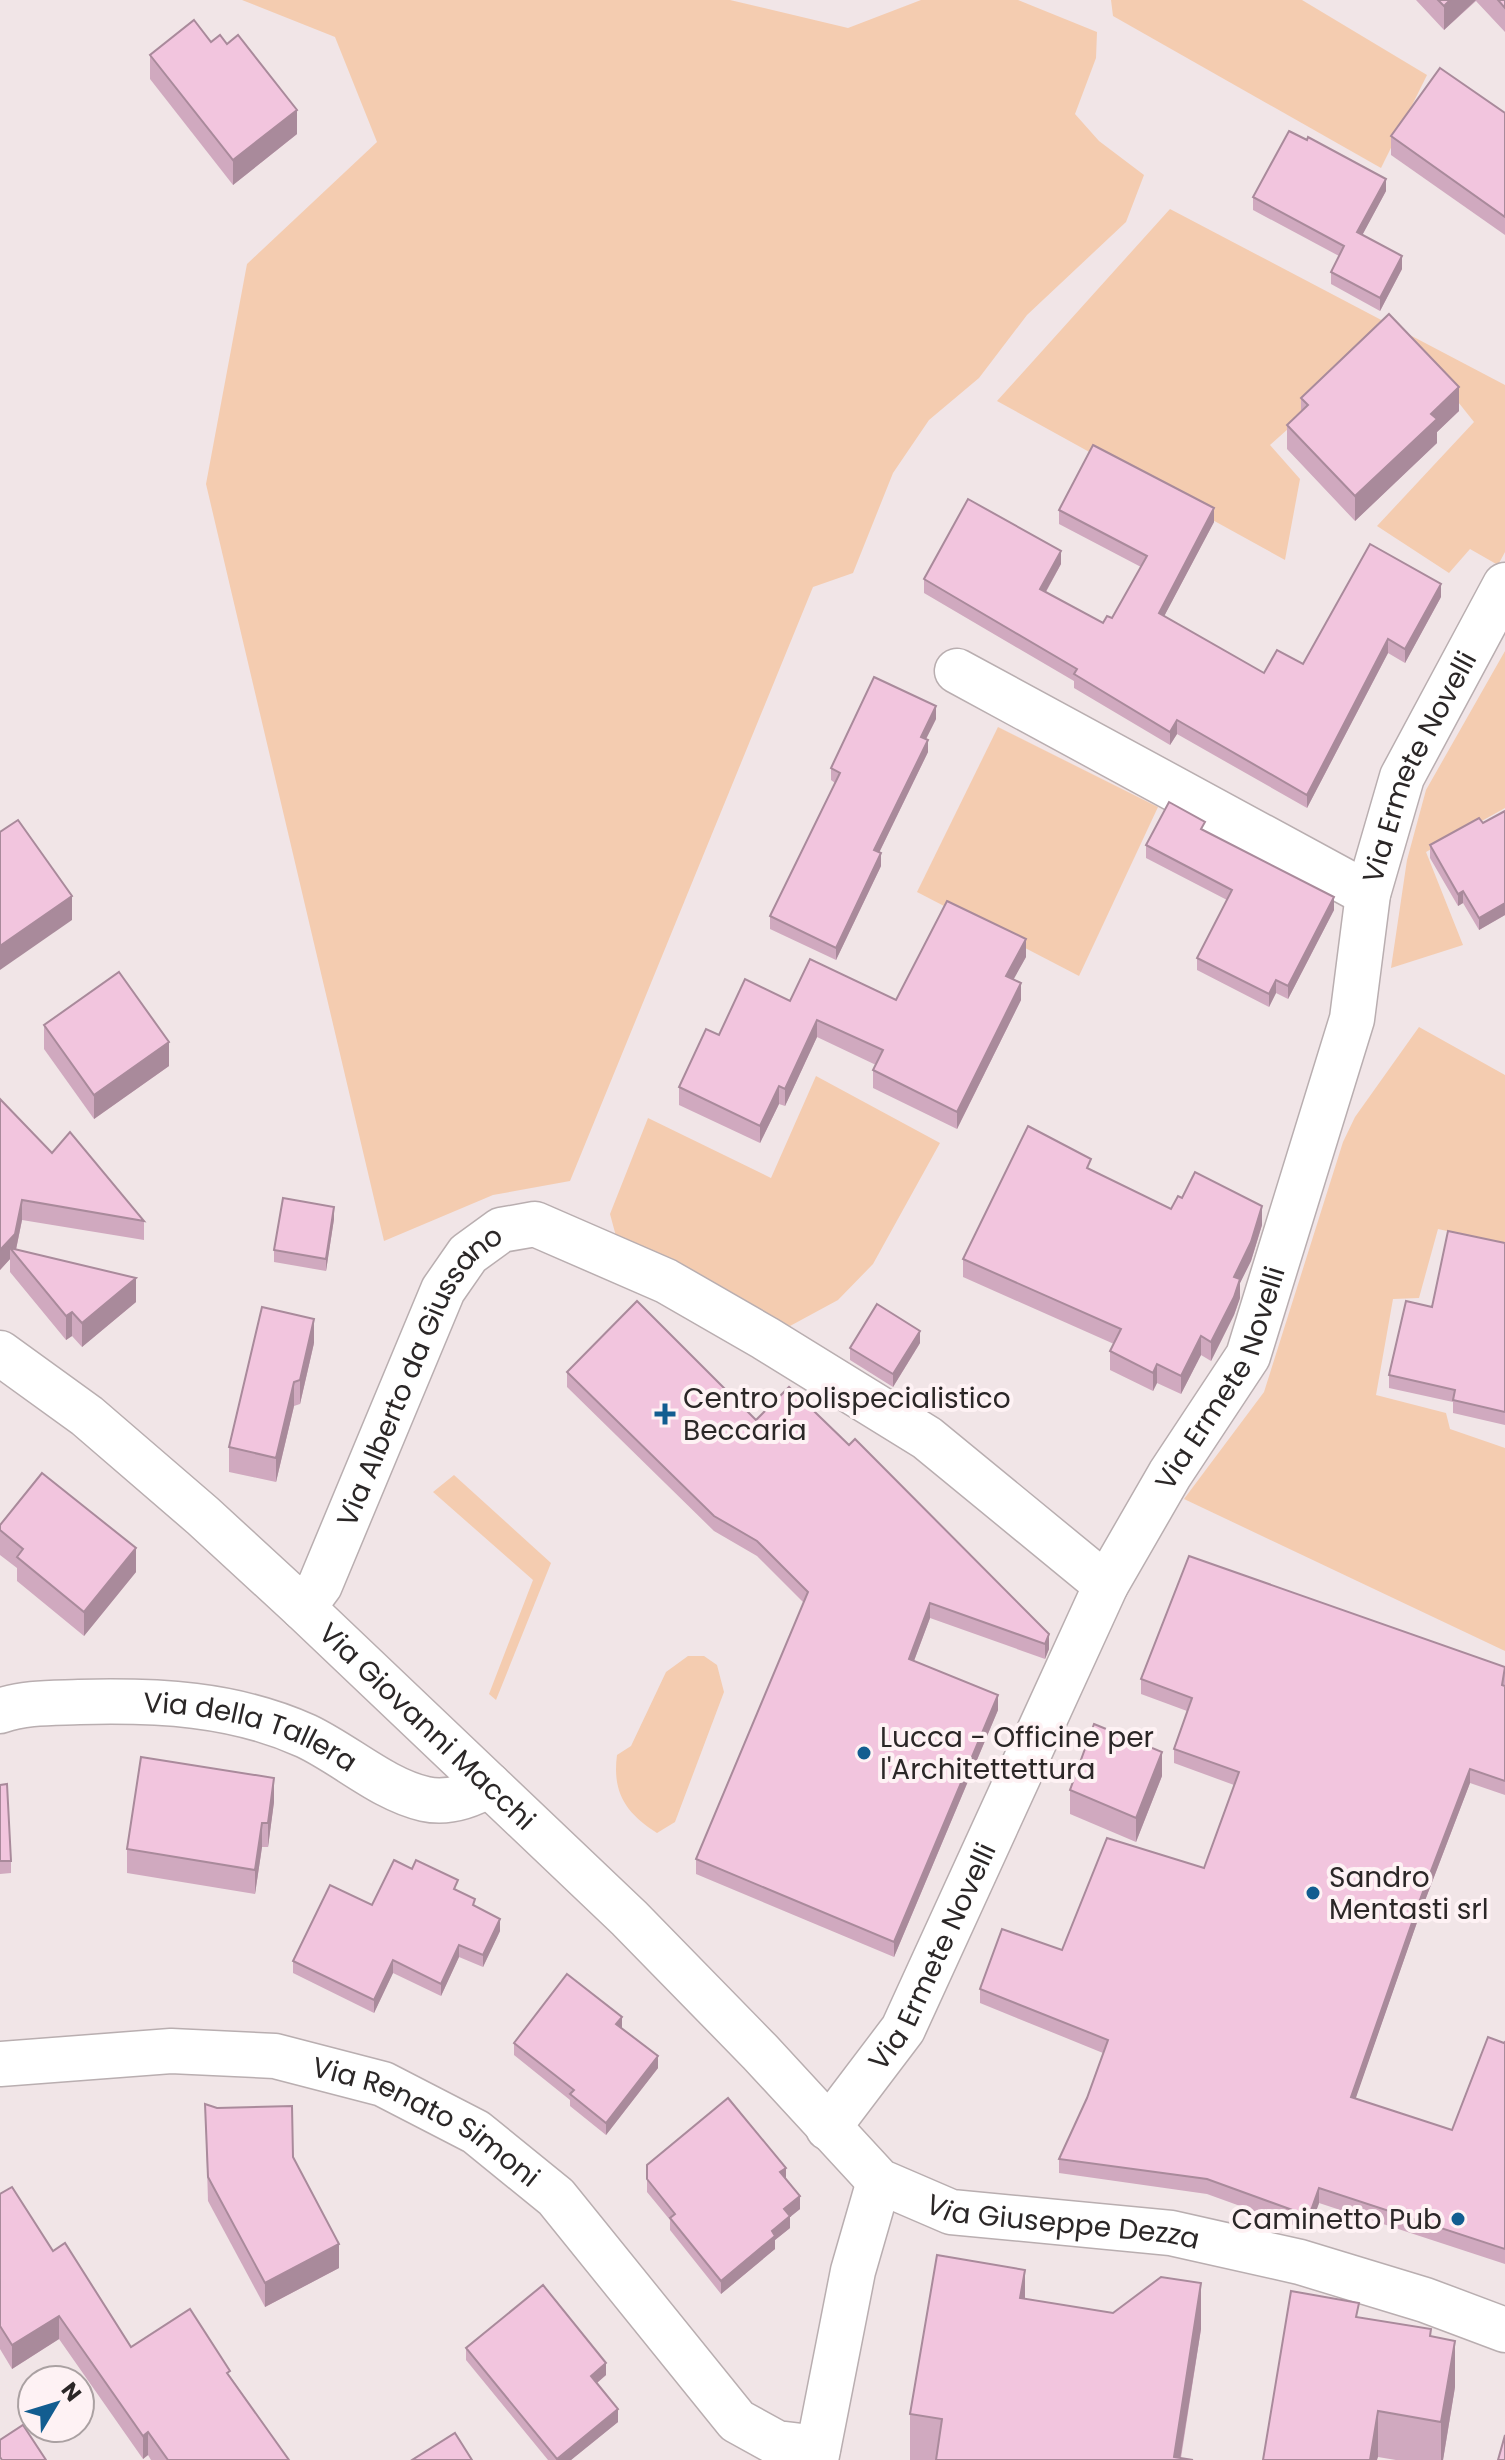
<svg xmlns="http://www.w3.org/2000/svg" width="1505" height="2460" viewBox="0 0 1505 2460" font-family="Poppins,sans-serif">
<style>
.green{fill:#f4ccb0}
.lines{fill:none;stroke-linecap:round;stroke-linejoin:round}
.minor-casing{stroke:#b9aeb0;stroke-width:47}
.minor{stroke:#fff;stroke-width:44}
.wall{fill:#d0a9bf}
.shaded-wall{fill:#a98a9b}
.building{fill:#f2c5de;stroke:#a98a9b;stroke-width:2}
.poi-dot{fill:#125d90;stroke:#fef2f4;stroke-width:3}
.labels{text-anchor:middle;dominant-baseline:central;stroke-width:8;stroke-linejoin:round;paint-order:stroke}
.street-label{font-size:28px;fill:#2b2727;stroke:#fef2f4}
.poi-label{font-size:28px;fill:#2b2727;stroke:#fef2f4;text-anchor:start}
</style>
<rect width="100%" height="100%" fill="#f1e5e7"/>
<g class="green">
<polygon points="242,0 730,0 848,28 921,0 1018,0 1097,32 1096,58 1075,114 1099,141 1144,175 1126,222 1027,315 979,378 929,420 893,473 853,573 813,587 570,1181 493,1195 384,1241 206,484 247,264 377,142 335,37"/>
<polygon points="1111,0 1302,0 1427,75 1381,168 1113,16"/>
<polygon points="1170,209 1505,385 1505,552 1498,565 1470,549 1449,573 1377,526 1474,422 1439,378 1390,338 1270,445 1300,479 1285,560 997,401"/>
<polygon points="1505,651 1505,808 1426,852 1463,945 1391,968 1407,860 1426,790"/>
<polygon points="998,727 1158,807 1079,976 917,892"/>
<polygon points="1419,1027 1505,1075 1505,1244 1438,1229 1419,1298 1393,1299 1376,1395 1446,1413 1450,1429 1505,1448 1505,1651 1184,1499 1264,1392 1343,1142 1355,1117"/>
<polygon points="816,1076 940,1143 873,1264 838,1300 790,1326 690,1278 620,1251 610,1214 648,1118 771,1178"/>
<polygon points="454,1475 551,1563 496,1700 489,1694 533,1580 433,1492"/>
<path d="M 688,1656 L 704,1656 L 717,1665 L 724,1692 L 675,1822 L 657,1833 C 626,1813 612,1793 617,1755 L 631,1746 L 666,1672 Z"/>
</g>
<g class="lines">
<g class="minor-casing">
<g id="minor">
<polyline points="957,671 1368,894"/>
<path id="s1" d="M 0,1353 L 87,1416 L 203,1516 L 303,1608 L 629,1918 L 760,2052 L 879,2181 L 951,2212 L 1171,2233 L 1300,2262 L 1425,2300 L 1505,2330"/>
<path id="s2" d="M 303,1608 L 320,1585 L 443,1290 L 468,1254 L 501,1230 L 535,1224 L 666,1281 L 765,1338 L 927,1438 L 1106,1585"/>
<path id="s3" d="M 0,1711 C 24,1702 53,1703 79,1702 C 157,1700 233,1703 306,1736 C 346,1755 382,1789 425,1799 C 447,1804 470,1796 489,1785"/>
<path id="s4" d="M 0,2064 L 171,2051 L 275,2056 L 383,2084 L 476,2132 L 556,2197 L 737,2421 L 777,2443 L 818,2448"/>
<path id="s5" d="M 828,2128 L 903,2029 L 1106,1585 L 1170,1474 L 1248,1356 L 1352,1019 L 1368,894 L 1402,777 L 1505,585"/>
<polyline points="816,2460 853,2271 879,2181"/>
</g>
</g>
<use href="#minor" class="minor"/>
</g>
<g class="wall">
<polygon points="1416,0 1505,0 1505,32 1476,1 1444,30"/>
<polygon points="211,42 227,44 297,134 233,185 150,79 150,55"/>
<polygon points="1505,113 1505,235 1391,155 1391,136"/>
<polygon points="1386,191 1362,235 1402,269 1380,311 1331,284 1331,272 1339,256 1253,210 1253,197"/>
<polygon points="1301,398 1459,411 1437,432 1437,443 1355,521 1287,449 1287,425 1301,412"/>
<polygon points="1059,510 1214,522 1164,616 1264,673 1303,664 1441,597 1405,663 1388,653 1307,808 1177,734 1170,745 1074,688 1074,681 924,593 924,579 1061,564 1046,592 1103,623 1112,618 1141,567 1059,524"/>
<polygon points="936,719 926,739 928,752 879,853 881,866 836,960 770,929 770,916 835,783 831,780 831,768"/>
<polygon points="1505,811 1505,915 1479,930 1463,903 1458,906 1430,858 1430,845 1483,823"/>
<polygon points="1205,831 1334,910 1288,999 1276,993 1269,1007 1197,970 1197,958 1227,900 1146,858 1146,845"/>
<polygon points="1026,957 1013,979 1021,1000 957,1129 873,1088 873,1070 876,1065 817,1037 785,1106 779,1104 760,1143 679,1105 679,1087 719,1035 790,1001 896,1000"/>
<polygon points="44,1025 169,1066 94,1119 44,1049"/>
<polygon points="0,1099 52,1153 144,1221 144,1240 22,1220 16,1250 136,1302 82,1347 72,1336 66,1340 10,1272 10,1259 0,1270"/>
<polygon points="1091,1170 1171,1209 1262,1225 1251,1261 1240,1283 1240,1298 1234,1315 1211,1361 1201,1355 1181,1394 1157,1383 1153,1391 1110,1370 1110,1351 1114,1344 963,1277 963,1259"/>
<polygon points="334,1219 326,1271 274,1262 274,1250"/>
<polygon points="1505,1243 1505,1425 1453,1413 1453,1402 1389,1388 1389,1375 1432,1307"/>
<polygon points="314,1343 300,1404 294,1406 276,1482 229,1472 229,1447"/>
<polygon points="920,1343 893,1387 850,1360 850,1348"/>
<polygon points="567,1372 756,1420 789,1387 1049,1649 1045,1659 930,1618 914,1661 998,1710 894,1957 696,1874 696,1859 804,1603 757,1556 714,1531 567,1387"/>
<polygon points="0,1525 136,1572 84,1636 17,1581 17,1568 0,1555"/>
<polygon points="1505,1667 1505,1795 1470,1783 1421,1911 1355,2099 1452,2130 1505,2042 1505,2264 1319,2203 1309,2231 1207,2194 1059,2173 1059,2159 1087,2098 1103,2053 980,2003 980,1989 1062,1950 1204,1868 1234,1785 1174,1763 1174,1749 1187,1711 1141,1694 1141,1679"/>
<polygon points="1162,1776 1136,1842 1070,1814 1070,1790"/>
<polygon points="0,1785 11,1861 11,1873 0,1874"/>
<polygon points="274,1802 268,1847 262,1847 255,1894 127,1873 127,1849"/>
<polygon points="458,1891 500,1931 483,1967 459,1957 441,1996 393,1973 374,2013 293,1973 293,1961 372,1905"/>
<polygon points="622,2028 658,2068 606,2135 570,2106 570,2100 514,2055 514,2043"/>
<polygon points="205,2104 293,2157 339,2268 265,2307 208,2201"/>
<polygon points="647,2165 786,2180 800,2209 790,2217 790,2228 775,2240 775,2249 721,2294 670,2230 670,2220 647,2192"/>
<polygon points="0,2194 53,2251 131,2347 230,2376 289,2460 151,2460 148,2455 143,2459 59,2339 12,2369 0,2349"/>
<polygon points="1025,2299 1201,2329 1181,2458 1193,2460 910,2460 910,2414"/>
<polygon points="1359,2317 1431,2336 1455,2387 1443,2460 1396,2460 1378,2457"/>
<polygon points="466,2348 606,2375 597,2383 618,2422 571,2460 548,2460 466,2360"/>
</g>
<g class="shaded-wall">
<polygon points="1450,0 1476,0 1444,30 1444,6"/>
<polygon points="297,110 297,134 233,185 233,160"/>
<polygon points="1386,179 1386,191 1357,245 1357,232"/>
<polygon points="1402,256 1402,269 1380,311 1380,298"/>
<polygon points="1459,387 1459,411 1437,432 1437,443 1355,521 1355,496 1431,414"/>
<polygon points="1214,508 1214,522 1159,626 1159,613"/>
<polygon points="1061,551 1061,564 1040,602 1040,589"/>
<polygon points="1441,584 1441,597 1405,663 1405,649"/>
<polygon points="1388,639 1388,653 1307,808 1307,795"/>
<polygon points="936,706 936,719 921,749 921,737"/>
<polygon points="1177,720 1177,734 1170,745 1170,732"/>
<polygon points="928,740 928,752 874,863 874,850"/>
<polygon points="881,853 881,866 836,960 836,948"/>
<polygon points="1463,891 1463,903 1458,906 1458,894"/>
<polygon points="72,896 72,920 0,970 0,946"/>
<polygon points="1334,897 1334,910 1288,999 1288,986"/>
<polygon points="1505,903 1505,915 1479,930 1479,918"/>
<polygon points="1026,939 1026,957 1006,993 1006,976"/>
<polygon points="1276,980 1276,993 1269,1007 1269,994"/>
<polygon points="1021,983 1021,1000 957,1129 957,1112"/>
<polygon points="817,1020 817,1037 785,1106 785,1089"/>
<polygon points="169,1042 169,1066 94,1119 94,1095"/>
<polygon points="779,1086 779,1104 760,1143 760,1126"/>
<polygon points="22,1200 22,1220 15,1254 10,1248 10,1259 0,1270 0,1250"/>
<polygon points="1262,1206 1262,1225 1251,1261 1240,1283 1240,1298 1234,1315 1211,1361 1211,1342 1234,1277"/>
<polygon points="334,1207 334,1219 326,1271 326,1259"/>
<polygon points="136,1278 136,1302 82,1347 82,1323"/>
<polygon points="72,1312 72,1336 66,1340 66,1316"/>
<polygon points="314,1319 314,1343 300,1404 300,1380"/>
<polygon points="920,1331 920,1343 893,1387 893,1374"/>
<polygon points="1201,1336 1201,1355 1181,1394 1181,1376"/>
<polygon points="1157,1364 1157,1383 1153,1391 1153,1373"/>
<polygon points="294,1382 294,1406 276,1482 276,1458"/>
<polygon points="136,1548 136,1572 84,1636 84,1612"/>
<polygon points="930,1603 930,1618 909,1674 909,1659"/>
<polygon points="1049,1634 1049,1649 1045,1659 1045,1644"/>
<polygon points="998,1695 998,1710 894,1957 894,1942"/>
<polygon points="1162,1752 1162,1776 1136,1842 1136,1818"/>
<polygon points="1470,1769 1470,1783 1421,1911 1351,2112 1351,2097 1421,1897"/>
<polygon points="274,1778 274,1802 268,1847 268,1823"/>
<polygon points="262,1823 262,1847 255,1894 255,1870"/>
<polygon points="500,1919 500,1931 483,1967 483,1955"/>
<polygon points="459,1945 459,1957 441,1996 441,1984"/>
<polygon points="393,1960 393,1973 374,2013 374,2000"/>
<polygon points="622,2017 622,2029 616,2024"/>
<polygon points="658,2056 658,2068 606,2135 606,2123"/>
<polygon points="786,2168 786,2180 780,2172"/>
<polygon points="1319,2188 1319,2203 1309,2231 1309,2216"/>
<polygon points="800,2196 800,2209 790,2217 790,2228 775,2240 775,2249 721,2294 721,2281 772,2231 784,2209"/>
<polygon points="339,2244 339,2268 265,2307 265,2283"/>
<polygon points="1025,2270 1025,2315 1020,2298"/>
<polygon points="1201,2283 1201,2329 1180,2460 1174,2460"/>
<polygon points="59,2316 59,2339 12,2369 12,2345"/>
<polygon points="1455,2341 1455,2387 1443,2460 1441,2460 1441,2422"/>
<polygon points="606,2363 606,2375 591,2388 591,2376"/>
<polygon points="618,2409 618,2422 571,2460 557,2460"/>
<polygon points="1378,2411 1378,2457 1377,2460 1370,2460"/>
<polygon points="148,2432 148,2455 143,2459 143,2436"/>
</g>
<g class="building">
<polygon points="1438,0 1450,0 1444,6"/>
<polygon points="1498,0 1505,0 1505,8"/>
<polygon points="194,20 211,42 220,35 227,44 238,35 297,110 233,160 150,55"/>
<polygon points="1440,68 1505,113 1505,217 1391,136"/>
<polygon points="1289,131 1307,140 1308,137 1386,179 1357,232 1402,256 1380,298 1331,272 1344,246 1253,197"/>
<polygon points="1389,314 1459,387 1431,414 1437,419 1355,496 1287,425 1308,405 1301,398"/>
<polygon points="1093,445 1214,508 1159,613 1264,673 1277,650 1303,664 1370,544 1441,584 1405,649 1388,639 1307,795 1177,720 1170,732 1074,674 1077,669 924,579 968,499 1061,551 1040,589 1103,623 1107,616 1112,618 1147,556 1059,510"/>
<polygon points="874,677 936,706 921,737 928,740 874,850 881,853 836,948 770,916 840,773 831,768"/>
<polygon points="1169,802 1205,822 1201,829 1334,897 1288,986 1276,980 1269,994 1197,958 1232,890 1146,845"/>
<polygon points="1505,811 1505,903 1479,918 1463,891 1458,894 1430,845 1479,818 1483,823"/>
<polygon points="18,820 72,896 0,946 0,832"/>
<polygon points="947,901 1026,939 1006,976 1021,983 957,1112 873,1070 883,1050 817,1020 785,1089 779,1086 760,1126 679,1087 706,1029 719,1035 745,979 790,1001 810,959 896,1000"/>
<polygon points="119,972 169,1042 94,1095 44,1025"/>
<polygon points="0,1099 52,1153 70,1132 144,1221 22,1200 15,1234 0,1250"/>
<polygon points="1028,1126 1091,1159 1087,1168 1171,1209 1178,1196 1182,1198 1195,1172 1262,1206 1251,1242 1234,1277 1240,1279 1234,1297 1211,1342 1201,1336 1181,1376 1157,1364 1153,1373 1110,1351 1121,1329 963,1259"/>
<polygon points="283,1198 334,1207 326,1259 274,1250"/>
<polygon points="1448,1231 1505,1243 1505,1412 1453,1400 1455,1390 1389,1375 1406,1301 1432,1307"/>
<polygon points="10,1248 136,1278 82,1323 72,1312 66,1316"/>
<polygon points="637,1301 756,1420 789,1387 849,1445 855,1439 1049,1634 1045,1644 930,1603 909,1659 998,1695 894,1942 696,1859 808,1592 757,1541 714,1516 567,1372"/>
<polygon points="877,1304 920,1331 893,1374 850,1348"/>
<polygon points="262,1307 314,1319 300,1380 294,1382 276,1458 229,1447"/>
<polygon points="42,1473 136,1548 84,1612 17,1557 23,1549 0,1530 0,1525"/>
<polygon points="1189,1556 1505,1667 1502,1685 1505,1686 1505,1781 1470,1769 1421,1897 1351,2097 1452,2130 1488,2037 1504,2043 1505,2042 1505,2249 1319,2188 1309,2216 1207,2179 1059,2159 1087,2098 1108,2040 980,1989 1002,1929 1062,1950 1107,1838 1204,1868 1239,1772 1174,1749 1192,1698 1141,1679"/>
<polygon points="1094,1724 1162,1752 1136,1818 1070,1790"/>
<polygon points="141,1757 274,1778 268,1823 262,1823 255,1870 127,1849"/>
<polygon points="7,1784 11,1861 0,1861 0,1785"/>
<polygon points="394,1860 412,1869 416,1860 458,1880 454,1889 475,1899 473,1905 500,1919 483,1955 459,1945 441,1984 393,1960 374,2000 293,1961 330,1885 372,1905"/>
<polygon points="567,1974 622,2017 616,2024 658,2056 606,2123 570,2094 574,2090 514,2043"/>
<polygon points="728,2098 786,2168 780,2172 800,2196 784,2209 790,2216 772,2231 775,2236 721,2281 670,2218 675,2214 647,2179 647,2165"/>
<polygon points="205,2104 217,2108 292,2106 293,2157 339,2244 265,2283 208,2177"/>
<polygon points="12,2187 53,2251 65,2243 131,2347 190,2309 230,2371 227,2373 289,2460 168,2460 148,2432 143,2436 59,2316 12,2345 0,2326 0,2194"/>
<polygon points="937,2255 1025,2270 1020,2298 1113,2313 1161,2277 1201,2283 1174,2457 1193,2460 936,2460 942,2419 910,2414"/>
<polygon points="543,2285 606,2363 591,2376 618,2409 557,2459 466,2348"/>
<polygon points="1291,2291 1359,2303 1356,2317 1431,2329 1430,2336 1455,2341 1441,2422 1378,2411 1370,2460 1263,2460"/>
<polygon points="23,2425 46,2460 2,2460 0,2457 0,2440"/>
<polygon points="455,2433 472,2460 412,2460"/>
<polygon points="1505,2435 1505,2460 1498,2460"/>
</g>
<g class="poi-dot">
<path d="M661 1402h8v8h8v8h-8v8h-8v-8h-8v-8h8z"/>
<circle cx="864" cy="1753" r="8"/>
<circle cx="1313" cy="1893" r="8"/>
<circle cx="1458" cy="2219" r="8"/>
</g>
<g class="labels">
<g class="street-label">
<text stroke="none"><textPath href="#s5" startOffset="1498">Via Ermete Novelli</textPath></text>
<text stroke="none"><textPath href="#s5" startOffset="850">Via Ermete Novelli</textPath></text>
<text stroke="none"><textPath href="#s2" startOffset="262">Via Alberto da Giussano</textPath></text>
<text stroke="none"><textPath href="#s1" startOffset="568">Via Giovanni Macchi</textPath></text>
<text stroke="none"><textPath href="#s3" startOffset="256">Via della Tallera</textPath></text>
<text stroke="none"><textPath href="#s5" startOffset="202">Via Ermete Novelli</textPath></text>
<text stroke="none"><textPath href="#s4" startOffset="442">Via Renato Simoni</textPath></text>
<text stroke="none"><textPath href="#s1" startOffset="1400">Via Giuseppe Dezza</textPath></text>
</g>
<g class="poi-label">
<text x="683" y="1398">Centro polispecialistico<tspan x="683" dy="32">Beccaria</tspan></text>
<text x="880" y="1737">Lucca - Officine per<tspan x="880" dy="32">l'Architettettura</tspan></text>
<text x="1329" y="1877">Sandro<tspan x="1329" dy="32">Mentasti srl</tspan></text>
<text x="1442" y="2219" text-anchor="end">Caminetto Pub</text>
</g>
</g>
<g transform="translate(56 2404) rotate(52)"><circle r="38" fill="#fef2f4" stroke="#aaa1a2" stroke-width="2"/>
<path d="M0-6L14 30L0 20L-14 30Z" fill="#125d90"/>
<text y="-12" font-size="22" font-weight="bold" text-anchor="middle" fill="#2b2727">N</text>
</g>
</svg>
